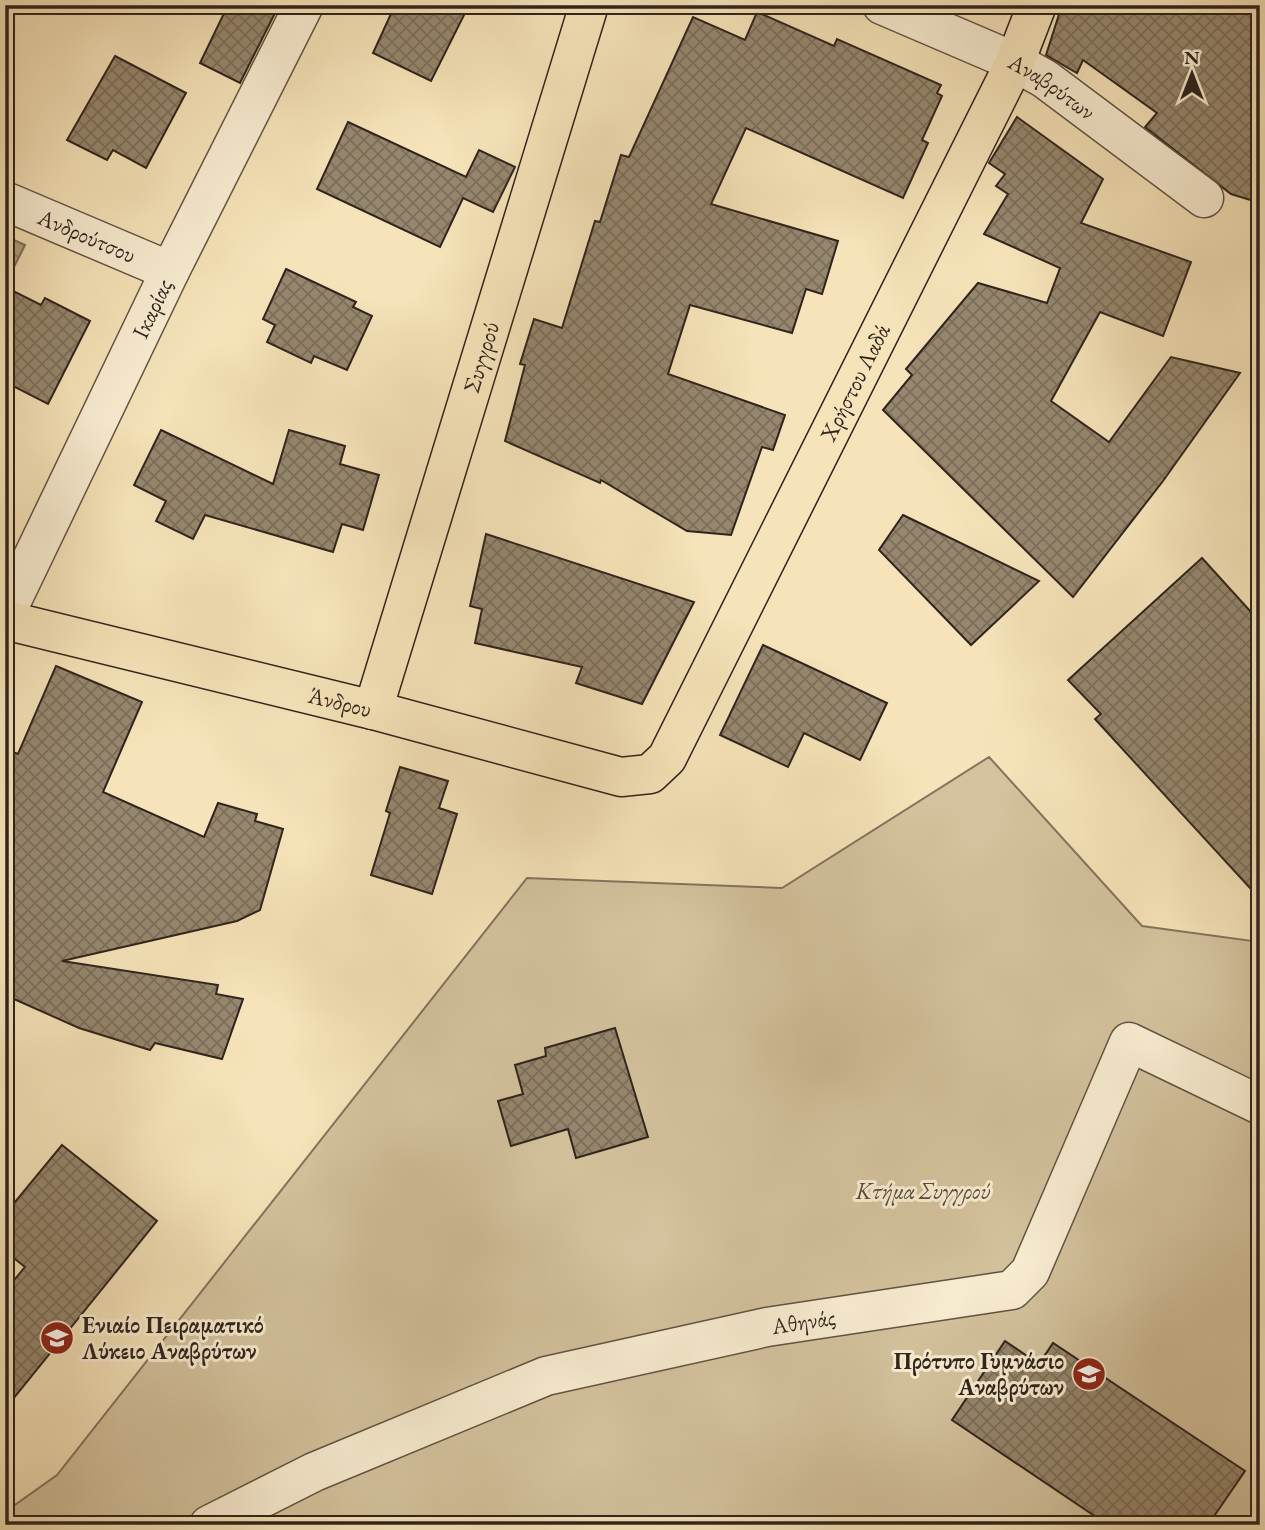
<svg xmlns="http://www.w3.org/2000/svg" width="1265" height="1530" viewBox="0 0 1265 1530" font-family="'EB Garamond',serif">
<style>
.park{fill:#d4c39e;stroke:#82745e;stroke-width:2}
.water{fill:url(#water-waves);stroke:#7e705b;stroke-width:2}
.building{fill:url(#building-cross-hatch);stroke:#2f241d;stroke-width:2}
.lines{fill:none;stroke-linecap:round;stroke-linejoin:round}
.minor-casing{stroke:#615444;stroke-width:41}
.major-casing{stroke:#2f241d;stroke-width:41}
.minor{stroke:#f9edd2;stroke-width:38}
.major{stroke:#f6e3b9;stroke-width:38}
.labels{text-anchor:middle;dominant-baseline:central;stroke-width:6;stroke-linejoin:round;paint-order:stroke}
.street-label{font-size:23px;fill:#2f241d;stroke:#f9edd2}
.park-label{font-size:23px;font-style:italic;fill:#584c3d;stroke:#f9edd2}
.poi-label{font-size:23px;font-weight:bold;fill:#2f241d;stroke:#f9edd2;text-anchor:start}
</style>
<defs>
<pattern id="water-waves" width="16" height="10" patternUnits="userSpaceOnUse" patternTransform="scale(1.75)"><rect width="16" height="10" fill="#b2a284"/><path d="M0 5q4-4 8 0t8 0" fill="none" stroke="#91846b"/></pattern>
<pattern id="building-cross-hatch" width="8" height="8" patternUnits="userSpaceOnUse" patternTransform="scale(1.75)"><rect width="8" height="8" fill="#96876e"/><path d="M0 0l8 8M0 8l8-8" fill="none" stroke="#7b6e5a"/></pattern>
</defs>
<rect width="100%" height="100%" fill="#f6e3b9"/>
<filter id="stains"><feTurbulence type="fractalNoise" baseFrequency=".00286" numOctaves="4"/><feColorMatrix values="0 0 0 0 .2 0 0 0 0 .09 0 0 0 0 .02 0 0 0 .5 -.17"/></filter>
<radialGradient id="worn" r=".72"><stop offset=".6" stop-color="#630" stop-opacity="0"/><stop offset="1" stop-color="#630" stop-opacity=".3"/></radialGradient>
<polygon class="park" points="989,757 1142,926 1260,942 1260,1525 5,1525 5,1512 57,1475 527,878 782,888"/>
<polygon class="water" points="5,236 25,245 11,273 5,270"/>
<g class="building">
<polygon points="228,5 279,5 240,83 200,63"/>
<polygon points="395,5 469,5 431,81 373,53"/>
<polygon points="1062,5 1260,5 1260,203 1231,194 1145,127 1157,113 1083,60 1077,73 1046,55"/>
<polygon points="757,12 834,46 837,39 941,85 937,93 942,96 922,140 928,143 903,198 746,128 711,204 838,241 822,294 806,289 792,333 690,305 668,374 785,415 773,450 762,447 731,535 687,531 601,480 600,483 505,441 525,365 520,364 534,319 562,328 595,221 600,222 621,155 629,157 693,17 745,40"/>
<polygon points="115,56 186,93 146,168 113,150 107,160 67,140"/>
<polygon points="1017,117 1103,179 1081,223 1191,262 1163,336 1100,312 1051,401 1109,442 1171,357 1240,373 1163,481 1073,597 883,410 912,375 906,369 978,283 1047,303 1060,268 984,234 1008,194 996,186 1005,174 989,163"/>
<polygon points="348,122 466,177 479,150 515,167 493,212 463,198 440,247 317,189"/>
<polygon points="286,269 356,302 353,307 372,316 347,370 314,356 311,363 267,342 275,325 263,319"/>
<polygon points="5,287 41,305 45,298 90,321 48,404 5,382"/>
<polygon points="161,430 273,484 289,430 345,446 340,464 379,475 363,530 342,524 333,552 205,515 193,539 156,521 166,501 134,485"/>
<polygon points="903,515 1039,581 971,645 879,550"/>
<polygon points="486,534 694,602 642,704 576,683 582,667 475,643 482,609 470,606"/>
<polygon points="1202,558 1260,622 1260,899 1095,719 1101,714 1068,680"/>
<polygon points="763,645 887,703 860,760 804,733 788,767 720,735"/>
<polygon points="56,666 142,702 103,792 204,837 218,803 257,814 255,821 283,829 260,910 237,921 62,961 218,985 216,994 243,999 222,1059 155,1043 150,1050 79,1028 5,995 5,749 18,754"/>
<polygon points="400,767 448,781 439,808 457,814 432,894 371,875 390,813 386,811"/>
<polygon points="615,1028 648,1137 576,1158 568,1129 511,1146 498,1101 523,1094 515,1065 546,1056 545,1048"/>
<polygon points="62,1145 157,1221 5,1409 5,1291 25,1267 5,1251 5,1214"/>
<polygon points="1005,1341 1039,1364 1053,1343 1245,1471 1208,1525 1108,1525 952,1420"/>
</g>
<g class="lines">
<g class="minor-casing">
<g id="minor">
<path id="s1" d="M 882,5 L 1015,62 L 1045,79 L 1204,198"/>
<path id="s2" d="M 5,201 L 170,271"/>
<path id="s3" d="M 5,615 L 170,271 L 304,5"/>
<path id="s4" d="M 209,1525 L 314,1472 L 546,1376 L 767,1327 L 1012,1290 L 1030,1272 L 1129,1042 L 1260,1105"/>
</g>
</g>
<g class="major-casing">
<g id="major">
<path id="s5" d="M 5,620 L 373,710 L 621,777 L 650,774 L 667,758 L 1015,62 L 1037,5"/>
<path id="s6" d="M 373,710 L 589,5"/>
</g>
</g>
<use href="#minor" class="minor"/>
<use href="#major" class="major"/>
</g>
<defs>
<g id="school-disc" transform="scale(1.75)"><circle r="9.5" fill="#8f2418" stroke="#f9edd2"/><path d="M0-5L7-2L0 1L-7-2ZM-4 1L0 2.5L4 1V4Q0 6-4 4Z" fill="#fff"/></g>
</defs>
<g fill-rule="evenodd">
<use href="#school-disc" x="57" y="1338"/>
<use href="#school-disc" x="1089" y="1374"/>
</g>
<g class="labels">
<g class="street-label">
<text stroke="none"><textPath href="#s1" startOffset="189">Αναβρύτων</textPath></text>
<text stroke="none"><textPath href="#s2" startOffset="89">Ανδρούτσου</textPath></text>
<text stroke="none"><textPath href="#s3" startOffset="340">Ικαρίας</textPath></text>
<text stroke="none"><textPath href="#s6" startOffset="369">Συγγρού</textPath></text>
<text stroke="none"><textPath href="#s5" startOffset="1108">Χρήστου Λαδά</textPath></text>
<text stroke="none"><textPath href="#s5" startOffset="345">Άνδρου</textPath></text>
<text stroke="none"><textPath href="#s4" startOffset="632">Αθηνάς</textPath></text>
</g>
<g class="park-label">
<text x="923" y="1191">Κτήμα Συγγρού</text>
</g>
<g class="poi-label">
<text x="82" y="1325">Ενιαίο Πειραματικό<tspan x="82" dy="26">Λύκειο Αναβρύτων</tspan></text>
<text x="1064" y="1361" text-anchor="end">Πρότυπο Γυμνάσιο<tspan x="1064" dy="26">Αναβρύτων</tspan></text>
</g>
</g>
<rect width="1265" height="1530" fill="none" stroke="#f6e3b9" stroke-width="28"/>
<rect x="7" y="7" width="1251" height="1516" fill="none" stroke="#2f241d" stroke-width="3.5"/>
<rect x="14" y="14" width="1237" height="1502" fill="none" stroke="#2f241d" stroke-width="2"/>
<g transform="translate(1192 74)" stroke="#f9edd2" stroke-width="5" paint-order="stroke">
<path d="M0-5L12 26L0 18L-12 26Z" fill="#2f241d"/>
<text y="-10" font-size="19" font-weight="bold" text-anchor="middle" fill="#2f241d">N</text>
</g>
<rect width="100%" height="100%" filter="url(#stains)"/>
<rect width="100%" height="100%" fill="url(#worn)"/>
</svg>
